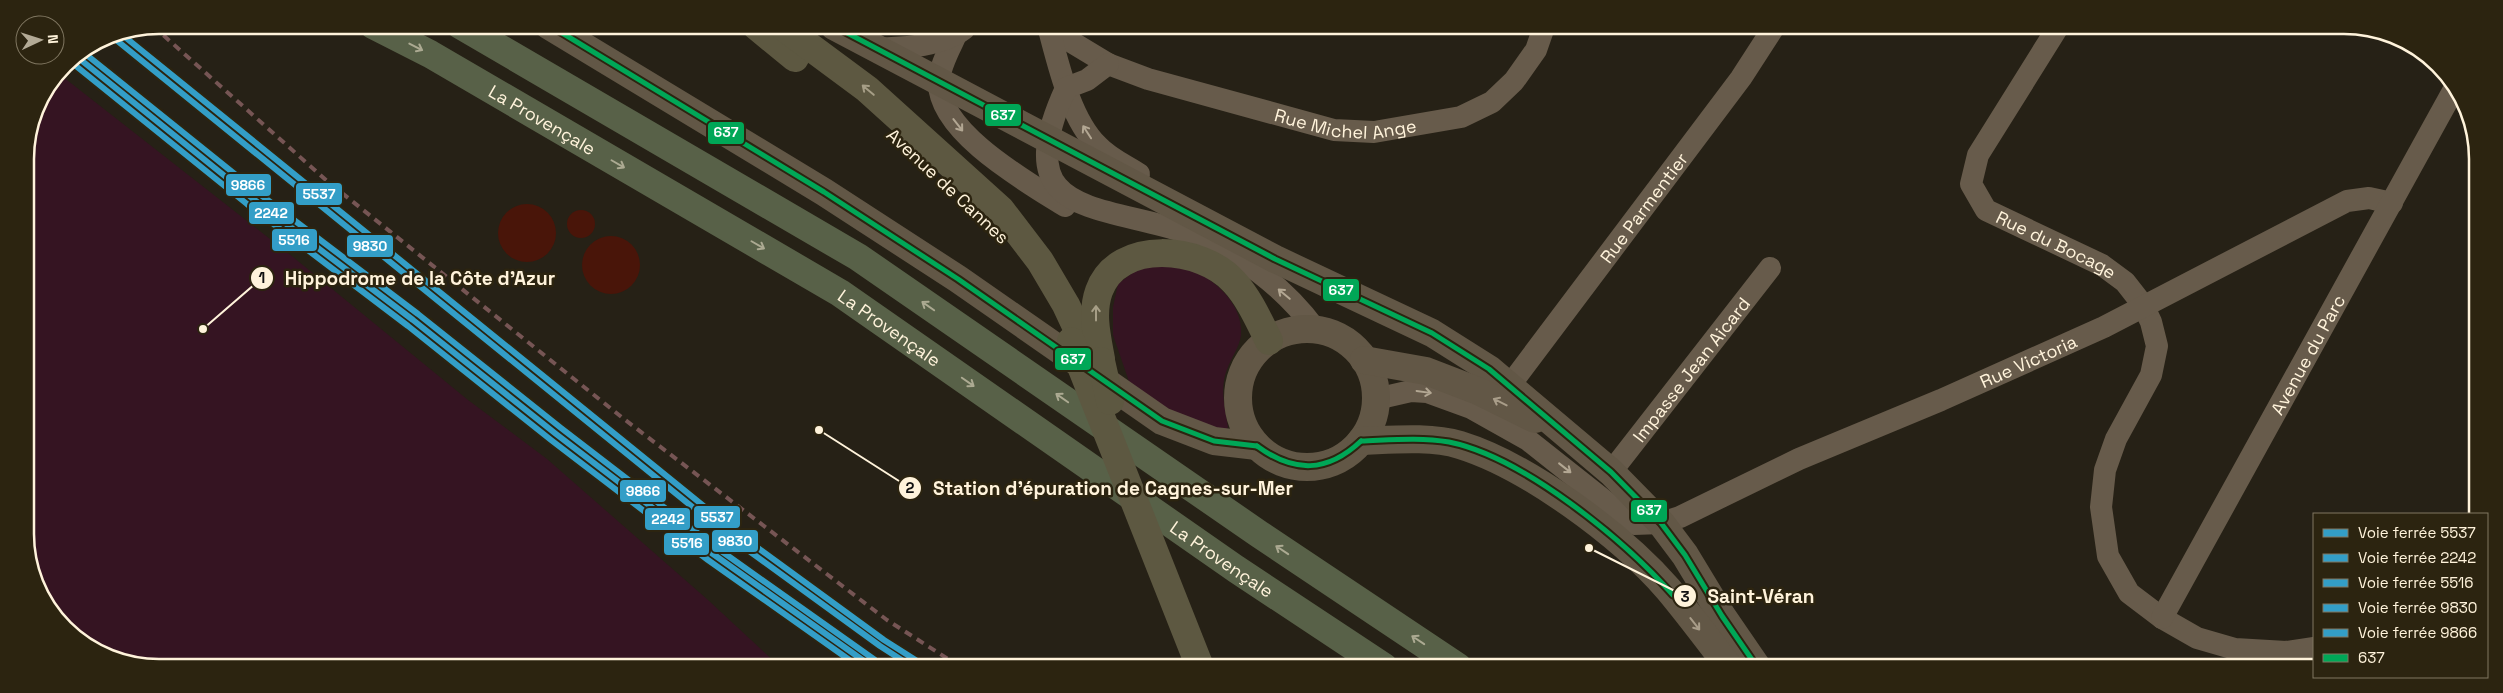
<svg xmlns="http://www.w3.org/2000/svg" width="2503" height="693" viewBox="0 0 2503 693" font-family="'Space Grotesk',sans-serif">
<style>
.green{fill:#351422}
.water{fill:#491509}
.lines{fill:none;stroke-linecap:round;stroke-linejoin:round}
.minor{stroke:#675b4b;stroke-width:22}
.secondary{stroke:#625746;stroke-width:28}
.primary{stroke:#5d5841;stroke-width:28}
.motorway{stroke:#586148;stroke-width:28}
.rail{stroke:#765554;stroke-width:4;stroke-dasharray:8 6;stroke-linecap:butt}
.primary-bridge{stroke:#5d5841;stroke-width:28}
.bus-1-casing{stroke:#2c2410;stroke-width:9}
.bus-1{stroke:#00a757;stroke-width:5}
.rail-1-casing{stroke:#2c2410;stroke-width:10}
.rail-2-casing{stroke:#2c2410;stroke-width:10}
.rail-3-casing{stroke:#2c2410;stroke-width:10}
.rail-4-casing{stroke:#2c2410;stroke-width:10}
.rail-5-casing{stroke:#2c2410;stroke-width:10}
.rail-1{stroke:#339ec7;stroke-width:6}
.rail-2{stroke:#339ec7;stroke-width:6}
.rail-3{stroke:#339ec7;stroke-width:6}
.rail-4{stroke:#339ec7;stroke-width:6}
.rail-5{stroke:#339ec7;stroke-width:6}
.oneway{stroke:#acaa92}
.oneway2{stroke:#a69e86}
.oneway3{stroke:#b3a793}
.oneway4{stroke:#a99d89}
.labels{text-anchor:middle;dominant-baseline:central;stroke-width:5;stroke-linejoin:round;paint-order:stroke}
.street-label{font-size:18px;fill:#fff3db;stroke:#2c2410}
.rim{fill:none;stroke:#fff3db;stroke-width:2.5}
.leader{fill:none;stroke:#fff3db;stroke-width:2}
.callout-dot{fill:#fff3db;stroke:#2c2410;stroke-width:2}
.mark-label{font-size:15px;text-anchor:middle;font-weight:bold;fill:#111}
.callout-label{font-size:19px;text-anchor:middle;font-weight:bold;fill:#fff3db;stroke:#2c2410;stroke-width:5;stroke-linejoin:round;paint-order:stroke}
.line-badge{stroke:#2c2410;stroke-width:2}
.badge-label{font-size:14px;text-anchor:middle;font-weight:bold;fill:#fff}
</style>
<rect width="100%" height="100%" fill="#262116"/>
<g class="green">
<polygon points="58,73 293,257 468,400 547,459 708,600 779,666 132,665 64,629 28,561 25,150 39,100"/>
<path d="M 1157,263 C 1164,263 1173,262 1180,264 C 1208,274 1244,301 1241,335 C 1239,348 1232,356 1228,367 C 1219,387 1225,407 1228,427 L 1226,431 L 1207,428 L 1133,393 L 1113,335 L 1113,307 L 1118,284 L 1136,270 Z"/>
</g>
<g class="water">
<circle cx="527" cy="233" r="29"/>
<circle cx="581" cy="224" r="14"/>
<circle cx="611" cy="265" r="29"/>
</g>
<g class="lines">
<g class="minor">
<path id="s1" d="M 1045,26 L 1108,64 L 1148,79 L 1334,130 L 1374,132 L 1461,117 L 1492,102 L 1514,81 L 1536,50 L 1544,27"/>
<path d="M 1048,26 C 1058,63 1070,119 1098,146 C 1109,158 1125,165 1139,174"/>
<path id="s2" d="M 2058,27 L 1978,155 L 1971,184 L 1986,210 L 2102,265 L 2125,282 L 2143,305 L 2151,322 L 2157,346 L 2151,375 L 2116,439 L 2105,470 L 2101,507 L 2108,556 L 2129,593 L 2162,618 L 2197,638 L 2235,649 L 2286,652 L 2314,648"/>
<path d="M 956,35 C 950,48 939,67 939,82 C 938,132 1027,182 1065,206"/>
<path d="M 879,48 C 905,49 943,45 964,29"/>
<path d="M 1108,64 L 1087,80 L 1066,88 C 1006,218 1099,203 1188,233 C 1238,251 1285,288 1316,330"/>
<path id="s3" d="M 1510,385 L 1741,78 L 1774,27"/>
<path id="s4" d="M 1376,399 L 1411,391 L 1427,392 L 1471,408 L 1528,440 L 1634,524 L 1661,523 L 1680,517 L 1799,459 L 1941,400 L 2104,327 L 2347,201 L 2369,198 L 2392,203"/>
<path id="s5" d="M 1611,472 L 1770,268"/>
<path id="s6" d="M 2162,618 L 2453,91"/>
</g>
<g class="secondary">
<polyline points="548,25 824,192 958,279 1162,421 1214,441 1257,446"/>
<polyline points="834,26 1275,259 1432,333 1489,369 1611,472 1661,523 1685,555 1722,616 1757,667"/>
<circle cx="1307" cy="398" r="69"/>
<polyline points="1364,360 1426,371 1478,391 1535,419"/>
<path d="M 1361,441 C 1391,440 1430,436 1460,445 C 1528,466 1621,535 1668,589 C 1689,614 1709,641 1729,667"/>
</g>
<g class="primary">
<polyline points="756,26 795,58"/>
<polyline points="782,26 867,89 1001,210 1040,261 1066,305 1088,352"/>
<path d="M 1101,359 C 1097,337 1091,313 1099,291 C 1118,238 1202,246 1234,282 C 1249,298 1259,321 1269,341"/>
</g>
<g class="motorway">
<path id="s7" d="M 373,25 L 430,54 L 840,293 L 1236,569 L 1384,667"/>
<polyline points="460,25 858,257 1259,534 1458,667"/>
</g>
<polyline class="rail" points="153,26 327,181 624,419 887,620 959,666"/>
<g class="primary-bridge">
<polyline points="1071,341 1200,667"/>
<polyline points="1101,361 1110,401"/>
</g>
<g class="bus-1-casing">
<g id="bus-1">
<polyline points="549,25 824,192 958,279 1162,421 1214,441 1257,446"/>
<polyline points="834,26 1275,259 1432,333 1489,369 1611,472 1661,523 1685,555 1722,616 1757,667"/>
<path d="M 1361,441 C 1390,440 1420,437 1449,442 C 1523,457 1623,539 1673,595"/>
<path d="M 1257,446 C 1294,473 1327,473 1361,441"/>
</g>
</g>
<use href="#bus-1" class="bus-1"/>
<g class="rail-1-casing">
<polyline id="rail-1" points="120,33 732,529 884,640 925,666"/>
</g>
<g class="rail-2-casing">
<polyline id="rail-2" points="76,56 252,198 413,320 556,434 713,554 871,666"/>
</g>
<g class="rail-3-casing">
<polyline id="rail-3" points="71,62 247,204 408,326 551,440 708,560 858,666"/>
</g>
<g class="rail-4-casing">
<polyline id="rail-4" points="115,39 727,535 880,646 911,666"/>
</g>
<g class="rail-5-casing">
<polyline id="rail-5" points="83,52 257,192 418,314 561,428 717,548 875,660"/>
</g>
<use href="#rail-1" class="rail-1"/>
<use href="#rail-2" class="rail-2"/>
<use href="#rail-3" class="rail-3"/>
<use href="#rail-4" class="rail-4"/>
<use href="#rail-5" class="rail-5"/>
</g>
<defs><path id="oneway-shaft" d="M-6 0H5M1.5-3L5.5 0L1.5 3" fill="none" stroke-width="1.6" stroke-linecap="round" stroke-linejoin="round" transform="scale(1.25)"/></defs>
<g class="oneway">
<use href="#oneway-shaft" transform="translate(416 47) rotate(27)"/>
<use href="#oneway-shaft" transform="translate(618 164) rotate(30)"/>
<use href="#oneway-shaft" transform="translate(758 245) rotate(30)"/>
<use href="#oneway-shaft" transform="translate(928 306) rotate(-145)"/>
<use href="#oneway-shaft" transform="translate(968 382) rotate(35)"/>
<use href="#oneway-shaft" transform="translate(1062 398) rotate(-145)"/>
<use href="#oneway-shaft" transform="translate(1282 550) rotate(-146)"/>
<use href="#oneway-shaft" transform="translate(1418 640) rotate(-146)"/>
</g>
<g class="oneway2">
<use href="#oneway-shaft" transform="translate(868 90) rotate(-140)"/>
<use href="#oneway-shaft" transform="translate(1096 313) rotate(-90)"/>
</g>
<g class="oneway3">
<use href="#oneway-shaft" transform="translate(958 125) rotate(52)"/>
<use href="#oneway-shaft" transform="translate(1087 132) rotate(-123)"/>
<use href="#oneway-shaft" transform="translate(1284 294) rotate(-140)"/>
<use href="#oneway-shaft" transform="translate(1424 392) rotate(8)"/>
<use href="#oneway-shaft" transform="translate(1565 468) rotate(38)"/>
</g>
<g class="oneway4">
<use href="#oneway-shaft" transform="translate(1500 402) rotate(-153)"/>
<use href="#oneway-shaft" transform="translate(1695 624) rotate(52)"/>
</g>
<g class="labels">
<g class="street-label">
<text stroke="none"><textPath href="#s1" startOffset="320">Rue Michel Ange</textPath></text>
<text stroke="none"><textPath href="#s7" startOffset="194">La Provençale</textPath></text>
<text transform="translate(948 186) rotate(43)">Avenue de Cannes</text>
<text stroke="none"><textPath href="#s3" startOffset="222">Rue Parmentier</textPath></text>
<text stroke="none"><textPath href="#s2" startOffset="289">Rue du Bocage</textPath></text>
<text stroke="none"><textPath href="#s7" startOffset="599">La Provençale</textPath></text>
<text stroke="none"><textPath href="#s6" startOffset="301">Avenue du Parc</textPath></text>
<text stroke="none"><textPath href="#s4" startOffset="728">Rue Victoria</textPath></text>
<text stroke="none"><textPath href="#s5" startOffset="130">Impasse Jean Aicard</textPath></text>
<text stroke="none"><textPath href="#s7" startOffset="1004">La Provençale</textPath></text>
</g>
</g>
<path d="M0 0H2503V693H0ZM159 34H2344A125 125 0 0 1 2469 159V534A125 125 0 0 1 2344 659H159A125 125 0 0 1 34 534V159A125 125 0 0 1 159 34Z" fill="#2c2410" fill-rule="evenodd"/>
<path class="rim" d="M159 34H2344A125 125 0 0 1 2469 159V534A125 125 0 0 1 2344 659H159A125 125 0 0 1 34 534V159A125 125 0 0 1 159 34Z"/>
<path class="leader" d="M203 329L262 278M819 430L910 488M1589 548L1685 596"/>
<g class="callout-dot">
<circle cx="203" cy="329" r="5"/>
<circle cx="819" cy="430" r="5"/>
<circle cx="1589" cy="548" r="5"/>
<circle cx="262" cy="278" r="12"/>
<circle cx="910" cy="488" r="12"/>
<circle cx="1685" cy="596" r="12"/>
</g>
<g class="mark-label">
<text x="262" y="283">1</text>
<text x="910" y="493">2</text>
<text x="1685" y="602">3</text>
</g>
<g class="callout-label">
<text x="420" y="285">Hippodrome de la Côte d'Azur</text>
<text x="1113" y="495">Station d’épuration de Cagnes-sur-Mer</text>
<text x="1761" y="603">Saint-Véran</text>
</g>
<g class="line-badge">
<rect x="984" y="103" width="38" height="24" rx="5" fill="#00a757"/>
<rect x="707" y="121" width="38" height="24" rx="5" fill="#00a757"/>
<rect x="225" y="173" width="47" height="24" rx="5" fill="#339ec7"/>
<rect x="295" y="182" width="48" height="24" rx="5" fill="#339ec7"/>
<rect x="248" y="201" width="47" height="24" rx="5" fill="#339ec7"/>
<rect x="271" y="228" width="47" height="24" rx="5" fill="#339ec7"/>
<rect x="346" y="234" width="48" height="24" rx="5" fill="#339ec7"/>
<rect x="1322" y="278" width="38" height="24" rx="5" fill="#00a757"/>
<rect x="1054" y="347" width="38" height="24" rx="5" fill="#00a757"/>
<rect x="619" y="479" width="48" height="24" rx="5" fill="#339ec7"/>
<rect x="1630" y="499" width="38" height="24" rx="5" fill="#00a757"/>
<rect x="693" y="505" width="48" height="24" rx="5" fill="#339ec7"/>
<rect x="644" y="507" width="47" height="24" rx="5" fill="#339ec7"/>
<rect x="711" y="529" width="48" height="24" rx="5" fill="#339ec7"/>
<rect x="663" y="532" width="47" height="24" rx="5" fill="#339ec7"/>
</g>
<g class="badge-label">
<text x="1003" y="120">637</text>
<text x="726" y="137">637</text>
<text x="248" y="190">9866</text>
<text x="319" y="199">5537</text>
<text x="271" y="218">2242</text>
<text x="294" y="245">5516</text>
<text x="370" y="251">9830</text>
<text x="1341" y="295">637</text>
<text x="1073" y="364">637</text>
<text x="643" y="496">9866</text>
<text x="1649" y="515">637</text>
<text x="717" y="522">5537</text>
<text x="668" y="524">2242</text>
<text x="735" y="546">9830</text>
<text x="687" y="548">5516</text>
</g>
<rect x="2313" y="513" width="175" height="165" fill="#2c2410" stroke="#807761"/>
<rect x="2323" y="529" width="25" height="8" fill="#339ec7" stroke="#807761"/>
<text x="2358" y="538" font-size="15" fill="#fff3db">Voie ferrée 5537</text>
<rect x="2323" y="554" width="25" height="8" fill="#339ec7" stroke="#807761"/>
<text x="2358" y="563" font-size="15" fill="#fff3db">Voie ferrée 2242</text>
<rect x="2323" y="579" width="25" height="8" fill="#339ec7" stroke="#807761"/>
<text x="2358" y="588" font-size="15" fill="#fff3db">Voie ferrée 5516</text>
<rect x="2323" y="604" width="25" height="8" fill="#339ec7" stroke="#807761"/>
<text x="2358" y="613" font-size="15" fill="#fff3db">Voie ferrée 9830</text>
<rect x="2323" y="629" width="25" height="8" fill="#339ec7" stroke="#807761"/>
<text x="2358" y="638" font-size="15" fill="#fff3db">Voie ferrée 9866</text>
<rect x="2323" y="654" width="25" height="8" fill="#00a757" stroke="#807761"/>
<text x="2358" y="663" font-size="15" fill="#fff3db">637</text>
<g transform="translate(40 40) rotate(86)"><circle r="24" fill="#2c2410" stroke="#807761"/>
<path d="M0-4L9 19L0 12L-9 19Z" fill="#b3aa96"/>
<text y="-8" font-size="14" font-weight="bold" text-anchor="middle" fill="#fff3db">N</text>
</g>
</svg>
